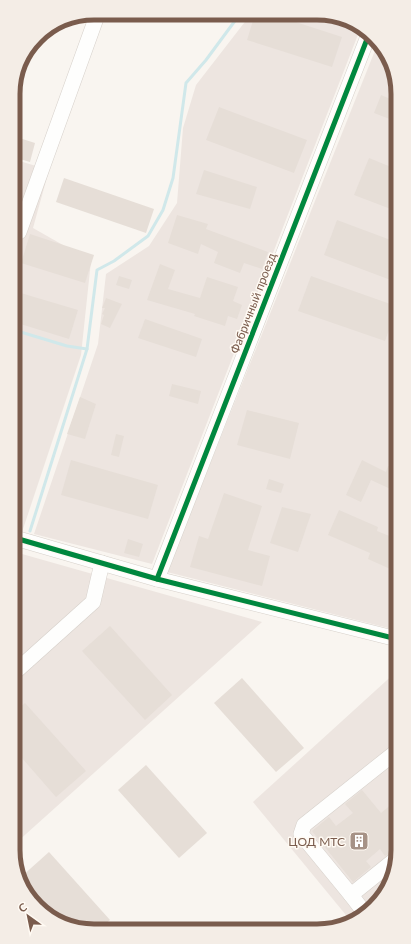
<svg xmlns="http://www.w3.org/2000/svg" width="411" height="944" viewBox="0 0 411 944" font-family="Lato,sans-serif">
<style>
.industrial{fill:#ede5e0}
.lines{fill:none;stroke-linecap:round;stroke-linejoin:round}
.stream{stroke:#d0e8ea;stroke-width:3}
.building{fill:#e6ded7}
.minor-casing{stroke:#d7d1cb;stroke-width:16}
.minor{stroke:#fefefd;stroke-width:15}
.cycleway-casing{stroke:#fffaf3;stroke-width:8}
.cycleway{stroke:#00873e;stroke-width:5}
.labels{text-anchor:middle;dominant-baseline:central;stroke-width:3;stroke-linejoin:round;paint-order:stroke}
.street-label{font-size:12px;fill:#7a5c4d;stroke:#fffaf3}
.poi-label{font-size:12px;fill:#7a5c4d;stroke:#fffaf3;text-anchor:end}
.rim{fill:none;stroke:#7a5c4d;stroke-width:5}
</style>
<rect width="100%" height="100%" fill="#f9f5f0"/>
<g class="industrial">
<polygon points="251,14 306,14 359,32 152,564 34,534 98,344 106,274 149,246 177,203 183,128 196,85"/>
<polygon points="378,43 395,73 397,619 392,629 167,572"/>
<polygon points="13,159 49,170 33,228 91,261 81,355 22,532 15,530"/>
<polygon points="15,552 262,622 16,843"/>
<polygon points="397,671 398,855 378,903 350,920 253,802"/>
</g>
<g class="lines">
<g class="stream">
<polyline points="14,330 67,346 87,349 30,531"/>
<polyline points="87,349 97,270 114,261 148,236 163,210 173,178 186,83 206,60 240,14"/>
</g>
</g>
<g class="building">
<polygon points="255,14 271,14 342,37 332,67 247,40"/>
<polygon points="381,95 395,101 395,121 374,113"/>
<polygon points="219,107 307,140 294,173 206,140"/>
<polygon points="13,136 35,143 30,162 13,157"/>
<polygon points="369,158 396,169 396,211 354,195"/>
<polygon points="204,170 257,187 250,209 196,194"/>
<polygon points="64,178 154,209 146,233 56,202"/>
<polygon points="177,215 208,224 206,229 268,252 262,269 244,263 240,273 214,263 218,252 201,244 198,254 168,243"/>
<polygon points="337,220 396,242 396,282 324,255"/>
<polygon points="30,234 94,255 85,283 21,263"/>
<polygon points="160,264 175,270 168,289 200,298 207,277 238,287 233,301 242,305 237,319 228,316 225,326 194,316 195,314 147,300"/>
<polygon points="119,276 132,280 129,289 116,285"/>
<polygon points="311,276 396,306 396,311 385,341 298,311"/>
<polygon points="14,291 78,310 69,339 14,322"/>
<polygon points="106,298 122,304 110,328 101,324 104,315 102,314 105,308 102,308"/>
<polygon points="145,319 202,339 196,357 138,338"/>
<polygon points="172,384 201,391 198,404 169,396"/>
<polygon points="80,397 96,404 85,439 67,434"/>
<polygon points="247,410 299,423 290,459 237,445"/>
<polygon points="116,434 124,436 119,457 111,455"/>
<polygon points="71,460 158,485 148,519 61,495"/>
<polygon points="362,460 386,472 388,466 397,469 397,492 371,480 361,502 346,495"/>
<polygon points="269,479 284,484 281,493 266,489"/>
<polygon points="224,493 262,506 248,550 270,556 262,586 190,567 199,536 208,539"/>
<polygon points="282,507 311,514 298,552 270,543"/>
<polygon points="339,510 378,527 377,531 397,539 397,572 368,559 370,553 328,535"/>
<polygon points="128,539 143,544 139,557 124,553"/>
<polygon points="110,626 172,695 145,720 82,651"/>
<polygon points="242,678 304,748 276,772 214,703"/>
<polygon points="25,703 86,771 56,797 15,750 15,712"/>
<polygon points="146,765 207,833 179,858 118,790"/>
<polygon points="362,790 381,813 398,799 398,848 385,856 380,849 366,861 371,867 353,882 312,831 329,817 336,826 353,813 345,804"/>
<polygon points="49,852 110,920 99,929 79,929 59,920 21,877"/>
</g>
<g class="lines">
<g class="minor-casing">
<g id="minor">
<polyline points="19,232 98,13"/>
<polyline points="15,538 157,579 397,639"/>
<polyline points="157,579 369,34"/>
<polyline points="15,672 93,602 102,563"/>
<polyline points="351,895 301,834 304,825 397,751"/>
<polyline points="364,912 351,895 397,858"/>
</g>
</g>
<use href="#minor" class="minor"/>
<g class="cycleway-casing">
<g id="cycleway">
<polyline points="15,538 157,579 397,639"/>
<polyline points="157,579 369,34"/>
</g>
</g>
<use href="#cycleway" class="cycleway"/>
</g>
<defs>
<g id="building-square" transform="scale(1)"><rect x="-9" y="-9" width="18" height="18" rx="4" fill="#a69286" stroke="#fffaf3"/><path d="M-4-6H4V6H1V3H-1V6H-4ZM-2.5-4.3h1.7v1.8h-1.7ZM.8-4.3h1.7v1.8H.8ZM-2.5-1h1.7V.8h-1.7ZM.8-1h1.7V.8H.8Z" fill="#fff"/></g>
</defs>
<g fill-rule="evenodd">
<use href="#building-square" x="359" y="841"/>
</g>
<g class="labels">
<g class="street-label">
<text transform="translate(253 303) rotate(-69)">Фабричный проезд</text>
</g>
<g class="poi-label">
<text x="345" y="841">ЦОД МТС</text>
</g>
</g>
<path d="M0 0H411V944H0ZM94 20H317A74 74 0 0 1 391 94V850A74 74 0 0 1 317 924H94A74 74 0 0 1 20 850V94A74 74 0 0 1 94 20Z" fill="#f4ede6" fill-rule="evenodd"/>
<path class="rim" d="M94 20H317A74 74 0 0 1 391 94V850A74 74 0 0 1 317 924H94A74 74 0 0 1 20 850V94A74 74 0 0 1 94 20Z"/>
<g transform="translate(28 916) rotate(327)" stroke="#fffaf3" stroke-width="3" paint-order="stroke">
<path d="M0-3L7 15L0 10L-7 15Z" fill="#7a5c4d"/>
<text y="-6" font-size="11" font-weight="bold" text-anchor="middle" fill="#7a5c4d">С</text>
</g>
</svg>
